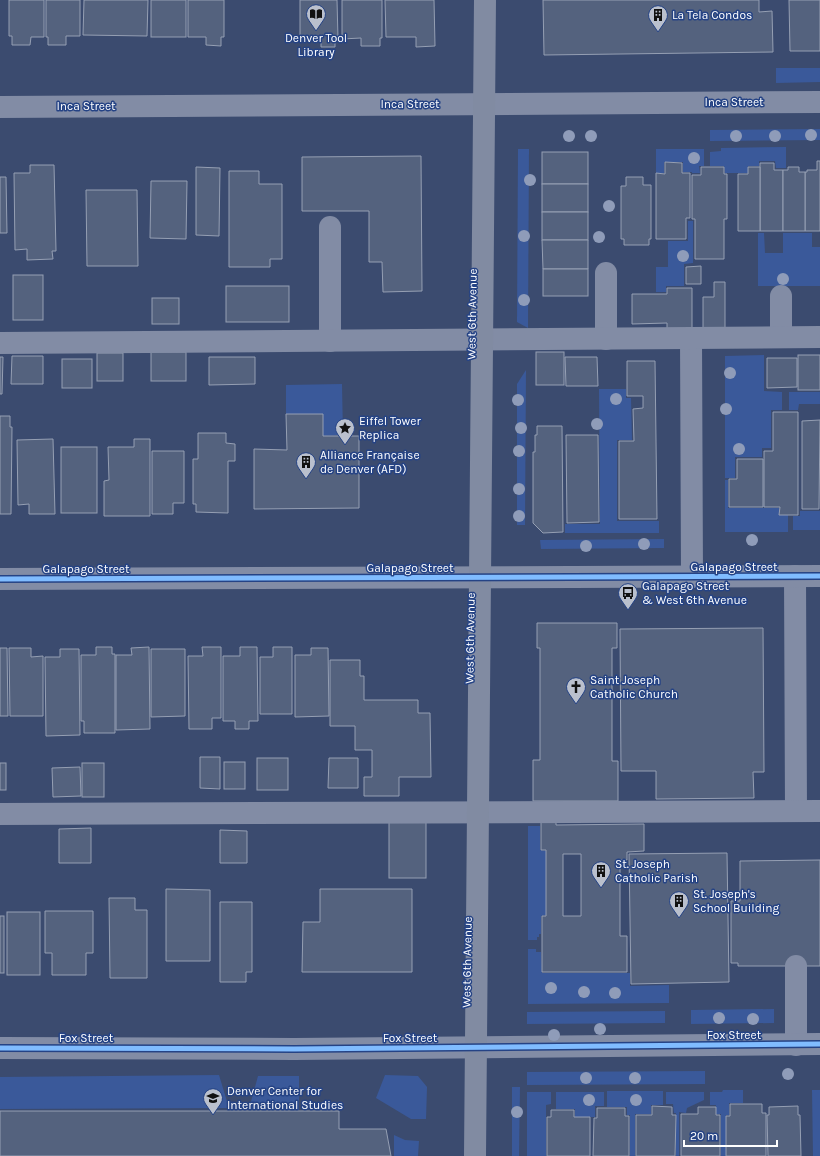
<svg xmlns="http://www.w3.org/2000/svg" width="820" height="1156" viewBox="0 0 820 1156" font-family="Karla,sans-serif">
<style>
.green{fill:#3a599a}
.building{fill:#54627e;stroke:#959fb3;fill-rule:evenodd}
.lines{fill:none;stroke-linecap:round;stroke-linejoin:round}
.minor{stroke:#828ca5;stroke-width:22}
.major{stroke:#818ba2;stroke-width:22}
.cycleway-casing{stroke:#254385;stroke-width:8}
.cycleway{stroke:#80bcff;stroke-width:5}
.tree{fill:#8f9cb9}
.labels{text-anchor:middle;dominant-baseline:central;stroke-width:3;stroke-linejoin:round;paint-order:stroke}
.poi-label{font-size:12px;fill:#fff;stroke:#254385;text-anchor:start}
.street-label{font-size:12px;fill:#fff;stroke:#254385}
</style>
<rect width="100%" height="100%" fill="#3b4b6f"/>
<g class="green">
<polygon points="776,68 820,68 820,82 776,83"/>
<polygon points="820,129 820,140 710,141 710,130"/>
<polygon points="786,147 786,168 776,168 775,161 759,161 759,166 748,166 748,173 725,173 724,166 710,166 710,152 721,151 721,148"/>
<polygon points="518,149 529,149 528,328 517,322"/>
<polygon points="656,149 704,149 704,166 699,166 700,173 692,173 692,172 683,172 683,162 664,162 664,173 656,173"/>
<polygon points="688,221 693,221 693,263 684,264 684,286 666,286 666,292 656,292 656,267 668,267 668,241 688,241"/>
<polygon points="758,233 764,233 765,253 783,253 783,233 812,233 812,247 820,247 820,286 758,286"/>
<polygon points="764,355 764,391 782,392 782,410 771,410 771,448 762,448 762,457 735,457 735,478 725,478 725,356"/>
<polygon points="526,370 525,525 517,525 517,384"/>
<polygon points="342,384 343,435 323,436 323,414 286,414 286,385"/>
<polygon points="599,389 626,389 626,398 631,398 632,440 617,440 617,521 659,521 659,533 565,533 565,524 600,524"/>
<polygon points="789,392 820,392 820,404 799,404 798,410 789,410"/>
<polygon points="725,480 728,480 728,508 779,508 779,515 788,515 788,532 725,532"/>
<polygon points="800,511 820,511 820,530 793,530 793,516 800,516"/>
<polygon points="664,539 664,548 541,549 540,540"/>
<polygon points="528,826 540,826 540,850 546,851 546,915 541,916 541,934 539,934 539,937 537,937 537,940 528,940"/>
<polygon points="528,949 536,949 536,952 541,952 542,973 630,973 630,986 669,985 669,1003 528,1004"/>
<polygon points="774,1009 774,1023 691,1024 691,1010"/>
<polygon points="665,1011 665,1023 527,1024 527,1012"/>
<polygon points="705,1071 705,1084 527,1085 527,1072"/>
<polygon points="219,1075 229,1108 0,1109 0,1077"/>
<polygon points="385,1075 418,1076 427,1087 426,1119 411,1119 376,1098"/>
<polygon points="258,1076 299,1076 299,1110 249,1109"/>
<polygon points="512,1087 520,1087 519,1156 512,1156"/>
<polygon points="723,1090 743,1090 743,1103 729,1103 729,1115 726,1115 726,1156 721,1156 721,1114 716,1114 716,1105 710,1105 710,1092 722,1092"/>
<polygon points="812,1090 820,1090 820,1156 813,1156"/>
<polygon points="607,1091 663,1091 663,1105 651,1105 651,1114 635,1114 635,1156 630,1156 630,1115 627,1115 627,1107 607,1107"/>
<polygon points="527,1092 551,1092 551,1104 546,1105 546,1156 527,1156"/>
<polygon points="556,1092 604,1092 604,1106 595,1106 595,1117 575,1117 575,1109 556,1109"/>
<polygon points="666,1092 704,1092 704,1100 687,1108 686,1113 679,1112 679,1156 676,1156 676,1113 674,1113 673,1104 666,1104"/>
<polygon points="394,1135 405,1140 419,1141 418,1156 394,1156"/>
</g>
<g class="building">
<polygon points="9,0 44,0 44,37 31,37 30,45 12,45 12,36 9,36"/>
<polygon points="46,0 80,0 80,36 66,36 66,45 48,45 48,37 46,37"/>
<polygon points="84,0 148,0 147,36 83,35"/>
<rect x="151" y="0" width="35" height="37"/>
<polygon points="188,0 224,0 224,37 221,37 221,46 206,45 206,37 188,37"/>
<polygon points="300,0 337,0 338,39 335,39 335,47 321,47 321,38 300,38"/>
<polygon points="342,0 382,0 382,38 380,38 380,46 361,46 361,38 342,39"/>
<polygon points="385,0 434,0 435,46 416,47 416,37 386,37"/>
<polygon points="543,0 759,0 759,12 772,11 773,52 544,55"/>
<polygon points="789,0 820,0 820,51 790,51"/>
<rect x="542" y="152" width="46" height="32"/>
<polygon points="421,156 422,291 383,292 382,262 369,262 369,211 302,211 302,157"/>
<polygon points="817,161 820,161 820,231 805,231 805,172 807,172 807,170 817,170"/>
<polygon points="665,162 682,163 682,173 690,173 690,218 686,218 686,239 656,239 656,173 665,174"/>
<polygon points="760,163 774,163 774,170 783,170 783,231 760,231"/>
<polygon points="30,165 54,165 56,251 52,251 53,259 27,260 27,249 15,250 14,173 30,173"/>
<polygon points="196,167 220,168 219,236 196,235"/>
<polygon points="701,167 724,167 724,174 727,174 727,219 724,219 724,259 695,259 695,219 692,219 692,175 701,175"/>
<polygon points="748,167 760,167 760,231 738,231 738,174 748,174"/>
<polygon points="788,167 799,167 799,172 805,172 805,231 783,231 783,170 788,170"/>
<polygon points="229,171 259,171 259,184 282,184 282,259 270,259 270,267 229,267"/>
<polygon points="0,177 6,177 7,233 0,233"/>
<polygon points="626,177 643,177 643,185 651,185 651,239 649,239 649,245 624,245 624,239 621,239 621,186 626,186"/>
<polygon points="151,181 187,181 186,239 150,238"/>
<rect x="542" y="184" width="46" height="28"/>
<polygon points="86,190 137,190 138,266 87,266"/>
<rect x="542" y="212" width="46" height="28"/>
<polygon points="542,240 588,240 588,269 543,269"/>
<polygon points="701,266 701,284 686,284 686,267"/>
<rect x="543" y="269" width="45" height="27"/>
<rect x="13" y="275" width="30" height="45"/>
<polygon points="714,282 725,282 725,329 703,329 703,297 714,297"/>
<rect x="226" y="286" width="63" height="36"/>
<polygon points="667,288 692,288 692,332 667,332 667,323 632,324 632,294 667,294"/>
<rect x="152" y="298" width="27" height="26"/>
<rect x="151" y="352" width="35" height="29"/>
<rect x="536" y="352" width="28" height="33"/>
<rect x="97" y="353" width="26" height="28"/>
<rect x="798" y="355" width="22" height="35"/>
<polygon points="12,356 43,356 43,384 11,384"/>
<polygon points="0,357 3,357 2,394 0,394"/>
<polygon points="209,357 255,357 255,384 209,385"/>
<polygon points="565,357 597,357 598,386 566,386"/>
<polygon points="767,358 797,358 797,387 767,388"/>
<rect x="62" y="359" width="30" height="29"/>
<polygon points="627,361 655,361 657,519 619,519 619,441 634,441 633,409 643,408 643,396 627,396"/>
<polygon points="773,412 798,412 798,515 779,515 780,507 764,507 764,451 773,451"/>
<polygon points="286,414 323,414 323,436 359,436 359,508 254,509 254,449 287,450"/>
<polygon points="0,416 10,416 10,427 12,427 11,514 0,514"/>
<polygon points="820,420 819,509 802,509 802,421"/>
<polygon points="537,426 562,426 563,532 543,533 533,523 533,452 535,452 535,435 537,435"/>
<polygon points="198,433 226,433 226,443 235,444 235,461 228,461 228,513 196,512 196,504 193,504 193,459 198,459"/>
<polygon points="566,435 598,435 599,522 567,523"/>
<polygon points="53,439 55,514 29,514 29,504 18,505 17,440"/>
<polygon points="134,439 150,439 150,516 104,516 104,481 109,480 108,447 134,447"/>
<rect x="61" y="447" width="36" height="66"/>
<polygon points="152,451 184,451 184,503 173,503 173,514 152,514"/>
<polygon points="737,459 763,459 763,507 729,507 729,479 737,479"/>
<polygon points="537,623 617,623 617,648 612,648 612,761 618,761 618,801 533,801 533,760 540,760 540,648 537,648"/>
<polygon points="763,628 764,772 753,772 754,798 656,799 656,771 621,771 620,629"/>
<polygon points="96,647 112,647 112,654 115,654 115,733 84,733 84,721 81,721 81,655 96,655"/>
<polygon points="149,647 150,729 116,730 116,655 132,655 131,648"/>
<polygon points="202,647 221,647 221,718 212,718 212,729 189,729 188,656 203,656"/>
<polygon points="240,647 257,647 258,721 249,721 249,729 235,729 235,721 223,721 223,656 240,656"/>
<polygon points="273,647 292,647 292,714 260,714 260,657 273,657"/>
<polygon points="0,648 7,648 8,716 0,716"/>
<polygon points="9,648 31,648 31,657 43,656 43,716 10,716"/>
<polygon points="311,648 328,648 329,716 295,717 295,655 311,655"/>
<polygon points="60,649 79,649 80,735 46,736 45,657 60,657"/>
<polygon points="151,649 185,649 185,716 151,717"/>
<polygon points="330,660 360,660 360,676 364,676 364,700 418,700 418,713 430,713 431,777 399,777 399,796 364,796 364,777 372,777 372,750 355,750 355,726 330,726"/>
<polygon points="200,757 220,757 220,789 200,788"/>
<rect x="257" y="758" width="31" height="32"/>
<polygon points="329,758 358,758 358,788 328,788"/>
<rect x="224" y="762" width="21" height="27"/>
<rect x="0" y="763" width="6" height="27"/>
<rect x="82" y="763" width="22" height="34"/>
<polygon points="80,767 81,796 53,797 52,768"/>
<rect x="389" y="821" width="37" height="57"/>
<path d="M 541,821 L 556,821 L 556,825 L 644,824 L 644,851 L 627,852 L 627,860 L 620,860 L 620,936 L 627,936 L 627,972 L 542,972 L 542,916 L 546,916 L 546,850 L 541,850 ZM 563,854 L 581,854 L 581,916 L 563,916 Z"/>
<polygon points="91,828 91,863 59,863 59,829"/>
<polygon points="220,830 247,831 247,863 220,863"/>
<polygon points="727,853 729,982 631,984 629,854"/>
<polygon points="820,860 820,966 738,966 738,963 731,963 731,901 740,901 740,861"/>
<polygon points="166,889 210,890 210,961 166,961"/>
<polygon points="320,889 412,889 412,972 302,972 303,922 320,922"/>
<polygon points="109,898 135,898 135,910 147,910 147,978 110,978"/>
<polygon points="220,902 252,902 252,972 246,972 246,982 220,982"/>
<polygon points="45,911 93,911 93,953 86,953 86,975 52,975 52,953 45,953"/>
<rect x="7" y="912" width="33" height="63"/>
<rect x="0" y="916" width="4" height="57"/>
<polygon points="730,1104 762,1104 762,1113 766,1113 766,1156 726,1156 726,1116 730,1116"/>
<polygon points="652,1106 672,1107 672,1115 676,1115 675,1156 636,1156 636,1115 652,1115"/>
<polygon points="798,1106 798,1115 800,1115 801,1156 768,1156 767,1115 769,1115 769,1107"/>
<polygon points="698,1107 716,1107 716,1115 720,1115 720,1156 681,1156 681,1114 698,1114"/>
<polygon points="597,1108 625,1108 625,1116 629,1116 629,1156 593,1156 594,1118 597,1118"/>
<polygon points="551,1110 574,1110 574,1117 590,1117 590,1156 547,1156 547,1117 551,1117"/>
<polygon points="0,1111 339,1111 339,1129 386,1129 391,1156 0,1156"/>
</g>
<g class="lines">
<g class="minor">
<polyline points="0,107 820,102"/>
<polyline points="330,227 330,341"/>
<polyline points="606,273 606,339"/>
<polyline points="781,296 781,337"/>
<polyline points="691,338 692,577"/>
<polyline points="0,343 820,337"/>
<polyline points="795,576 796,811"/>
<polyline points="0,579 820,576"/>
<polyline points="0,814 820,811"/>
<polyline points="796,966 796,1045"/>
<polyline points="0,1048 294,1049 820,1044"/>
</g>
<polyline class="major" points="475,1156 485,0"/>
<g class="cycleway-casing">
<g id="cycleway">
<polyline points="0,579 820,576"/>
<polyline points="0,1048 294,1049 820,1044"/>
</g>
</g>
<use href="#cycleway" class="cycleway"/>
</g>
<g class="tree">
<circle cx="811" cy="135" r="6"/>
<circle cx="569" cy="136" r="6"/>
<circle cx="591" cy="136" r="6"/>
<circle cx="736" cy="136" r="6"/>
<circle cx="775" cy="136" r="6"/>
<circle cx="694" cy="158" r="6"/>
<circle cx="530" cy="180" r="6"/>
<circle cx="609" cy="206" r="6"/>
<circle cx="524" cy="236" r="6"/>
<circle cx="599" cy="237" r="6"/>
<circle cx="683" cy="256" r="6"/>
<circle cx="783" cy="279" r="6"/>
<circle cx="524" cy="300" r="6"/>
<circle cx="730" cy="373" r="6"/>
<circle cx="616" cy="399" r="6"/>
<circle cx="518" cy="400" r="6"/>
<circle cx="726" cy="409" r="6"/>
<circle cx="597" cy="424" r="6"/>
<circle cx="521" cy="428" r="6"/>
<circle cx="739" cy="449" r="6"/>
<circle cx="519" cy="451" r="6"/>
<circle cx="519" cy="489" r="6"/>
<circle cx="519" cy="516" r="6"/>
<circle cx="752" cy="540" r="6"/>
<circle cx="644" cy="544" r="6"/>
<circle cx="586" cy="546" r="6"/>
<circle cx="551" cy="988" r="6"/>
<circle cx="584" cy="992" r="6"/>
<circle cx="615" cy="993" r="6"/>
<circle cx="719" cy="1018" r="6"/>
<circle cx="753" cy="1019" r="6"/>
<circle cx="600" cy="1029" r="6"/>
<circle cx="554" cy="1035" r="6"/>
<circle cx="788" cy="1074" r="6"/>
<circle cx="586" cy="1078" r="6"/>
<circle cx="635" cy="1078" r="6"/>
<circle cx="589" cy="1100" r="6"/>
<circle cx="636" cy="1100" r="6"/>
<circle cx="517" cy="1112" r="6"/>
</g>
<defs>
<g id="library-pin" transform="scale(1)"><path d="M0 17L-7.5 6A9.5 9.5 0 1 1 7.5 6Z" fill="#bac0cd" stroke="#254385"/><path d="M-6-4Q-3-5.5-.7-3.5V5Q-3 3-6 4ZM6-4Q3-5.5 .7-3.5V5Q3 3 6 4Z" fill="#111"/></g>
<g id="building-pin" transform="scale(1)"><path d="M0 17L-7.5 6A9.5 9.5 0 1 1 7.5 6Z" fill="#bac0cd" stroke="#254385"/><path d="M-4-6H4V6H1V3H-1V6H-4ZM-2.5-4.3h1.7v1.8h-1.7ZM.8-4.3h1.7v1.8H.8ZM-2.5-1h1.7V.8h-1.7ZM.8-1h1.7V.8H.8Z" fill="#111"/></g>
<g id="sight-pin" transform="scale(1)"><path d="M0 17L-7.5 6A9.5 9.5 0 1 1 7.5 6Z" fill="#bac0cd" stroke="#254385"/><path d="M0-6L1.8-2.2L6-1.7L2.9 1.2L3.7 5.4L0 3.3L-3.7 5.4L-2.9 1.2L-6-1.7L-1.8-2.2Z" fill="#111"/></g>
<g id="bus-pin" transform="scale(1)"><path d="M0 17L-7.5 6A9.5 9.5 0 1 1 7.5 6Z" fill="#bac0cd" stroke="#254385"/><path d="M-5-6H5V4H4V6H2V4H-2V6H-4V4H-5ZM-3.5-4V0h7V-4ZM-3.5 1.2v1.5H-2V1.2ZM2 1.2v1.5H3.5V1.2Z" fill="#111"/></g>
<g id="church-pin" transform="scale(1)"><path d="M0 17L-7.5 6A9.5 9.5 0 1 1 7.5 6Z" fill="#bac0cd" stroke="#254385"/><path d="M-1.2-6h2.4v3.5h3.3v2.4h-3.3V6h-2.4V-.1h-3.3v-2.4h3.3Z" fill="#111"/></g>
<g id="school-pin" transform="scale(1)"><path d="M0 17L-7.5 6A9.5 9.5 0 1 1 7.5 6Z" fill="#bac0cd" stroke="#254385"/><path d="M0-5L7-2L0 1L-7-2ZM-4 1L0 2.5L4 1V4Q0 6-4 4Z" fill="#111"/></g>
</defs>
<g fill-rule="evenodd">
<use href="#library-pin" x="316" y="14"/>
<use href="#building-pin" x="658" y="15"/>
<use href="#sight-pin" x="345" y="428"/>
<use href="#building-pin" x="306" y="462"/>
<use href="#bus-pin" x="628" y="593"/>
<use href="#church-pin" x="576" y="687"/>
<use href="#building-pin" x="601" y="871"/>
<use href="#building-pin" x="679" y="901"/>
<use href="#school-pin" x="213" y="1098"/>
</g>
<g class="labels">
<g class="poi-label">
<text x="672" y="15">La Tela Condos</text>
<text x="316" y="38" text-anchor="middle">Denver Tool<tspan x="316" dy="14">Library</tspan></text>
<text x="359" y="421">Eiffel Tower<tspan x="359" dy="14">Replica</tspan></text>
<text x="320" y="455">Alliance Française<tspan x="320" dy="14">de Denver (AFD)</tspan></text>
<text x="642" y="586">Galapago Street<tspan x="642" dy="14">&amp; West 6th Avenue</tspan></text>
<text x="590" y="680">Saint Joseph<tspan x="590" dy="14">Catholic Church</tspan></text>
<text x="615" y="864">St. Joseph<tspan x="615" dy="14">Catholic Parish</tspan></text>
<text x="693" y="894">St. Joseph's<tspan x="693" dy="14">School Building</tspan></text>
<text x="227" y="1091">Denver Center for<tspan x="227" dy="14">International Studies</tspan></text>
</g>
<g class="street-label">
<text x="734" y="102">Inca Street</text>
<text x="410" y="104">Inca Street</text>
<text x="86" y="106">Inca Street</text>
<text transform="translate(472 314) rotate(-89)">West 6th Avenue</text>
<text x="734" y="567">Galapago Street</text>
<text x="410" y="568">Galapago Street</text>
<text x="86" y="569">Galapago Street</text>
<text transform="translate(470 638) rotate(-89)">West 6th Avenue</text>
<text transform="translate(467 962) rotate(-89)">West 6th Avenue</text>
<text x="734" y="1035">Fox Street</text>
<text x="86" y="1038">Fox Street</text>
<text x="410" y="1038">Fox Street</text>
</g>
</g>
<path d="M684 1140v6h93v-6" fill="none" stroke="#ffffff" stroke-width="2"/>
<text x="690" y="1140" font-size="12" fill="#ffffff" stroke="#254385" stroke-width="3" paint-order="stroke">20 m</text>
</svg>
